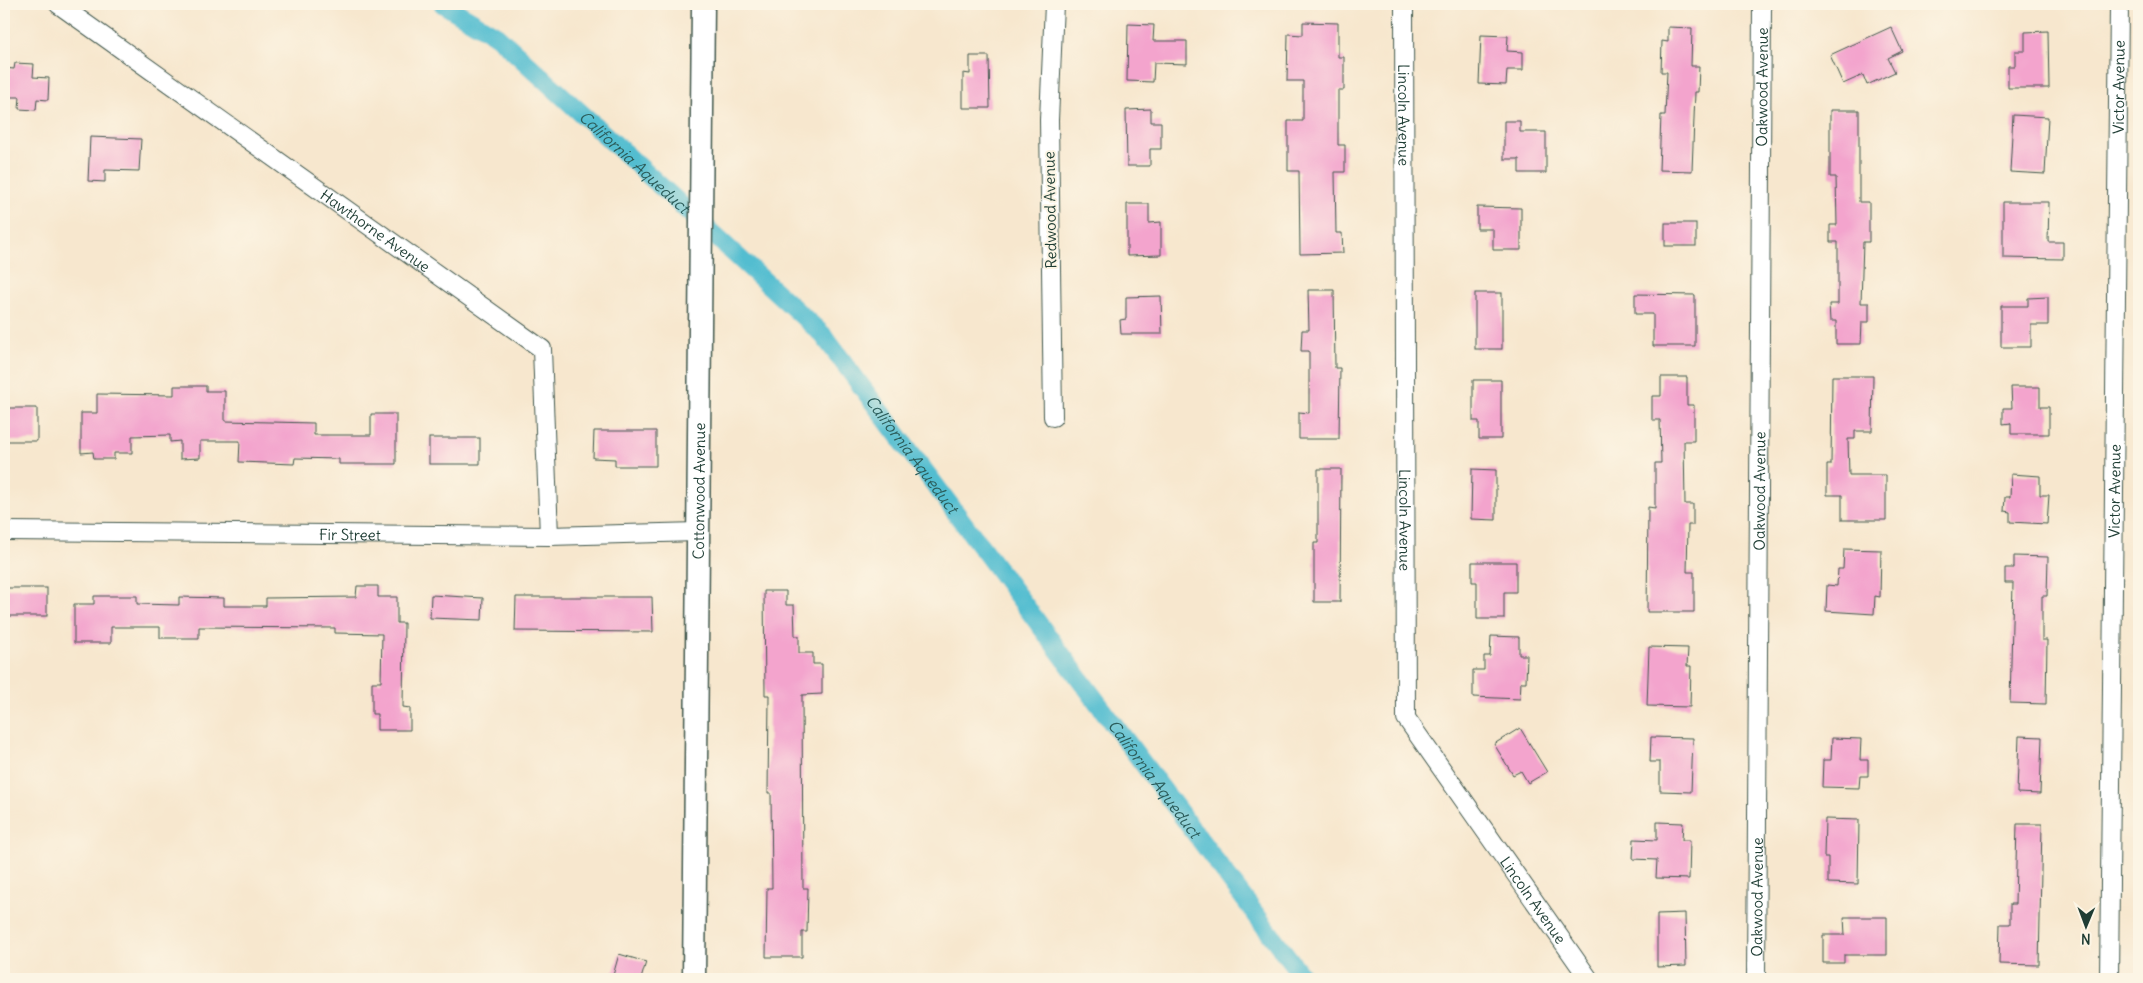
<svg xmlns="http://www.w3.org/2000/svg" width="2143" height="983" viewBox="0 0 2143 983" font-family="Delius,sans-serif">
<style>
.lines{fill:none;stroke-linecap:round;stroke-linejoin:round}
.canal{stroke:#53bdd0;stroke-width:19}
.building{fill:#f3a4cd}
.minor-casing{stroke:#3f564b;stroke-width:20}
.tertiary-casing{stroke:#3f564b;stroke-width:25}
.minor{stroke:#fff;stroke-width:18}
.tertiary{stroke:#fff;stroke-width:22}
.labels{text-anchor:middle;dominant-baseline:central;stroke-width:4;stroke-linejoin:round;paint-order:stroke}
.street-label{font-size:15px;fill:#1f3d34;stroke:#fcf5e5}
.water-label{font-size:16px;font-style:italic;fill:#2c5d5b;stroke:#fcf5e5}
</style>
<rect width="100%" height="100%" fill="#fcf5e5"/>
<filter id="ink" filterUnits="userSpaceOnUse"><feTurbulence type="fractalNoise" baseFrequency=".02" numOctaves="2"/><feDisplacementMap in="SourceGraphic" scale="10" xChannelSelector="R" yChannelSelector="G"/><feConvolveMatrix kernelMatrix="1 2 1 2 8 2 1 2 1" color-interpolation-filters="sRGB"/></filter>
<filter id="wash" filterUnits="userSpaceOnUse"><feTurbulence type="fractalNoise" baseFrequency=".0096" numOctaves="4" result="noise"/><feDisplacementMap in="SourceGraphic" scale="20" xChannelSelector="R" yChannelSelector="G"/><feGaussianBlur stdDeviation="1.12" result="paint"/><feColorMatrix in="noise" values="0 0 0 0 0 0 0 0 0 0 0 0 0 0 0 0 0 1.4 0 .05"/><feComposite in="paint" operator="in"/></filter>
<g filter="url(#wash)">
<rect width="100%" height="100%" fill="#f7e7ce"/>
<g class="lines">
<path class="canal" id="s1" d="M 443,4 L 497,36 L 823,335 L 1304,979"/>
</g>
<g id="blocks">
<g class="building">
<polygon points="1303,22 1338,23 1338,57 1344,57 1344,90 1338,90 1338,145 1345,145 1345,172 1335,172 1336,233 1342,233 1343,253 1300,254 1299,171 1288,171 1288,121 1303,121 1303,81 1287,81 1288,34 1303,35"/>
<polygon points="1128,24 1154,25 1153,41 1187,41 1187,64 1154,63 1153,82 1127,81"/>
<polygon points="1668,27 1692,28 1691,66 1699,66 1698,92 1695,92 1692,171 1659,170 1661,115 1665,115 1667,72 1661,72 1662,41 1668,42"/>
<polygon points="1891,27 1902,51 1888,58 1895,72 1867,85 1863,75 1843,84 1830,55"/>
<polygon points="2048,31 2049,88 2008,88 2008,66 2015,66 2015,51 2025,51 2025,32"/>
<polygon points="1481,35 1508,36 1507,51 1523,52 1523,70 1507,70 1506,85 1479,84"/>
<polygon points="970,56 989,56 990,108 963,108 963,73 970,74"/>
<polygon points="15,63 34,64 33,77 49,78 48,100 37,99 36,110 19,109 20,97 4,97 4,68 14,69"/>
<polygon points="1151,109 1151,122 1161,122 1161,149 1150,149 1150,166 1127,166 1126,110"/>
<polygon points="1830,110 1859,110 1859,202 1869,202 1869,242 1863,242 1861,303 1869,303 1869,322 1862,322 1861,344 1836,344 1836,321 1830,321 1829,304 1838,304 1838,242 1830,242 1830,225 1837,225 1836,177 1830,177"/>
<polygon points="2013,115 2048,117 2045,174 2010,172"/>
<polygon points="1504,121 1520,121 1520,132 1546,132 1546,173 1519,173 1519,159 1504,159"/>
<polygon points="90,137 141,139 139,171 105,170 105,182 88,181"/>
<polygon points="2003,202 2049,202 2048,242 2063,242 2063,259 2003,258"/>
<polygon points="1127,204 1149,204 1149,223 1161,222 1161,255 1127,256"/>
<polygon points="1477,207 1521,208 1521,250 1493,250 1493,229 1477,229"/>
<rect x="1665" y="223" width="31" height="23"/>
<polygon points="1308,290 1334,290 1335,368 1340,368 1339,439 1299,439 1299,412 1309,413 1309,351 1301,351 1302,330 1309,330"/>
<rect x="1475" y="293" width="27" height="56"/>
<polygon points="1635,294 1695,295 1695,346 1653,346 1653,314 1635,314"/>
<polygon points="1161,296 1162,334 1121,334 1120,320 1126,319 1126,297"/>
<polygon points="2048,297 2048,325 2031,325 2031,347 2001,347 2001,306 2028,306 2028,298"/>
<polygon points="1832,376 1873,376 1872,431 1855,431 1855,439 1848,439 1849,475 1886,475 1886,520 1842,520 1842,495 1827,495 1827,465 1831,465"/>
<polygon points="1661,377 1687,377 1687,405 1694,405 1694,441 1684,441 1685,504 1693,504 1693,525 1688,525 1687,572 1694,572 1694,612 1647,612 1648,507 1655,508 1655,463 1661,463 1660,420 1652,420 1652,396 1661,396"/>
<polygon points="1473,380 1501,380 1501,439 1479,439 1479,421 1473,421"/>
<polygon points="174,386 206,386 206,391 225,391 225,421 314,423 314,435 371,435 371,414 396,414 396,464 339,464 339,459 295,458 294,464 239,462 240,441 200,441 200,458 180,459 180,441 170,442 170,435 132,436 132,453 114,453 114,459 94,459 93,452 81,453 81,413 97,413 97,394 174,395"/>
<polygon points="2011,387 2040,387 2040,407 2049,407 2049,434 2011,434 2011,423 2003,424 2003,408 2012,408"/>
<polygon points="5,408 37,408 37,441 4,441"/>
<polygon points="594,431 656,431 656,466 615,466 615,459 593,458"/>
<rect x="429" y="438" width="51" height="26"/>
<polygon points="1318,469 1341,469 1340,602 1314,602 1314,543 1318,543"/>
<polygon points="1472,469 1496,470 1496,520 1471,519"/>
<polygon points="2011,474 2040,476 2040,495 2049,495 2047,524 2010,522 2010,512 2004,511 2005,497 2010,497"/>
<polygon points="1844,549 1881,550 1880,597 1875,596 1874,614 1826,611 1827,585 1837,586 1838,569 1843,569"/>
<polygon points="2014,556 2048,557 2047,596 2042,596 2042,640 2047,640 2046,704 2010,703 2013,583 2005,583 2005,568 2014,568"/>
<polygon points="1472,562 1516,562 1516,592 1504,592 1504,619 1477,619 1477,582 1472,582"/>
<polygon points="357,586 378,586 378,597 397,597 397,623 404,623 403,707 410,708 410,730 377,730 377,714 372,714 372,682 381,682 382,634 335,633 335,628 199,627 199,638 160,638 160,627 111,627 111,643 74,643 74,604 94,604 94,596 137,596 137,604 179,605 179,597 224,598 224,606 266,606 266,598 356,597"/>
<rect x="4" y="588" width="43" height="28"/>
<polygon points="764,591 786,591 786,605 794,605 795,636 799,636 799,653 813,653 813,664 822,664 822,694 802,695 803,888 808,888 807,932 802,932 802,957 766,957 767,888 772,888 771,793 768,793 769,695 765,695"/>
<polygon points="431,595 483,598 482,620 430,618"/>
<polygon points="516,597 652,597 653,632 515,631"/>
<polygon points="1491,636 1519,637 1519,655 1527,655 1526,682 1521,682 1520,699 1473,697 1473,670 1484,670 1484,656 1490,656"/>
<polygon points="1649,647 1688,648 1687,666 1691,666 1690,707 1647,706"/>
<polygon points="1520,728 1547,772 1528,783 1521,771 1513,775 1494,744"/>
<polygon points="2019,736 2042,737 2040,794 2017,793"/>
<polygon points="1651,737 1693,738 1691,792 1660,791 1660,762 1650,762"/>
<polygon points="1832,738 1861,739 1860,760 1868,760 1868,776 1860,776 1859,788 1822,787 1823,760 1831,760"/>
<polygon points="1825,819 1859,820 1858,884 1828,883 1828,857 1824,857"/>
<polygon points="1657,822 1683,823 1682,840 1690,840 1689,879 1656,878 1657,860 1633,859 1634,839 1657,840"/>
<polygon points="2017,824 2042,824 2039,965 1999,964 2000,924 2010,924 2010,904 2015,904"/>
<polygon points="1685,913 1686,966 1657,967 1657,914"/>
<polygon points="1844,917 1887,917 1887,955 1844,955 1844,963 1823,963 1823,935 1845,935"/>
<polygon points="619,954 646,962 641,979 612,979"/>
</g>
</g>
</g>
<g filter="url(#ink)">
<use href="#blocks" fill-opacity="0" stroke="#3f564b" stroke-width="1"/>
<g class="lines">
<g class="minor-casing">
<g id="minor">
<path id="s2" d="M 58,4 L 542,349 L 549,536"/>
<path id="s3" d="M 1404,4 L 1406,718 L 1589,979"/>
<polyline points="1053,417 1049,120 1054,4"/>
<path id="s4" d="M 4,531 L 549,536 L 698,532"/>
<path id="s5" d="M 1756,979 L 1762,4"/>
<path id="s6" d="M 2109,979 L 2119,4"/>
</g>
</g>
<g class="tertiary-casing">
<g id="tertiary">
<path id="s7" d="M 694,979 L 703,4"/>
</g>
</g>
<use href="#minor" class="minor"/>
<use href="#tertiary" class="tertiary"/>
</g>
</g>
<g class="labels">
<g class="street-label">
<text stroke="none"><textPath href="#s5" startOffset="892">Oakwood Avenue</textPath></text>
<text stroke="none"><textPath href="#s6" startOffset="892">Victor Avenue</textPath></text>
<text stroke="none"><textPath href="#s3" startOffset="111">Lincoln Avenue</textPath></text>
<text transform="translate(1050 210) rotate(-91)">Redwood Avenue</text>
<text stroke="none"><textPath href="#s2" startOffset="390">Hawthorne Avenue</textPath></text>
<text stroke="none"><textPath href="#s7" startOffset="488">Cottonwood Avenue</textPath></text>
<text stroke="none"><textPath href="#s5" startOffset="488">Oakwood Avenue</textPath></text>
<text stroke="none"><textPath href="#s6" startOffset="488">Victor Avenue</textPath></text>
<text stroke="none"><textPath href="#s3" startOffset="516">Lincoln Avenue</textPath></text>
<text stroke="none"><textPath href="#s4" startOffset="346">Fir Street</textPath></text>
<text stroke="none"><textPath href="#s5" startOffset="82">Oakwood Avenue</textPath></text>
<text stroke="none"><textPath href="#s3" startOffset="936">Lincoln Avenue</textPath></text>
</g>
<g class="water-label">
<text stroke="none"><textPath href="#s1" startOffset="249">California Aqueduct</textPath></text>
<text stroke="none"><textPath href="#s1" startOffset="654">California Aqueduct</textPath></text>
<text stroke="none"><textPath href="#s1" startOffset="1059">California Aqueduct</textPath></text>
</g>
</g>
<rect width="2143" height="983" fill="none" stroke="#fcf5e5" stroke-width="20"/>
<g transform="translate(2086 926) rotate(181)" stroke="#fcf5e5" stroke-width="4" paint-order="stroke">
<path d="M0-4L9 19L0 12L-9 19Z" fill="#1f3d34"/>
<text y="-8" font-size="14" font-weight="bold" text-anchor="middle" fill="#1f3d34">N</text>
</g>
</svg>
